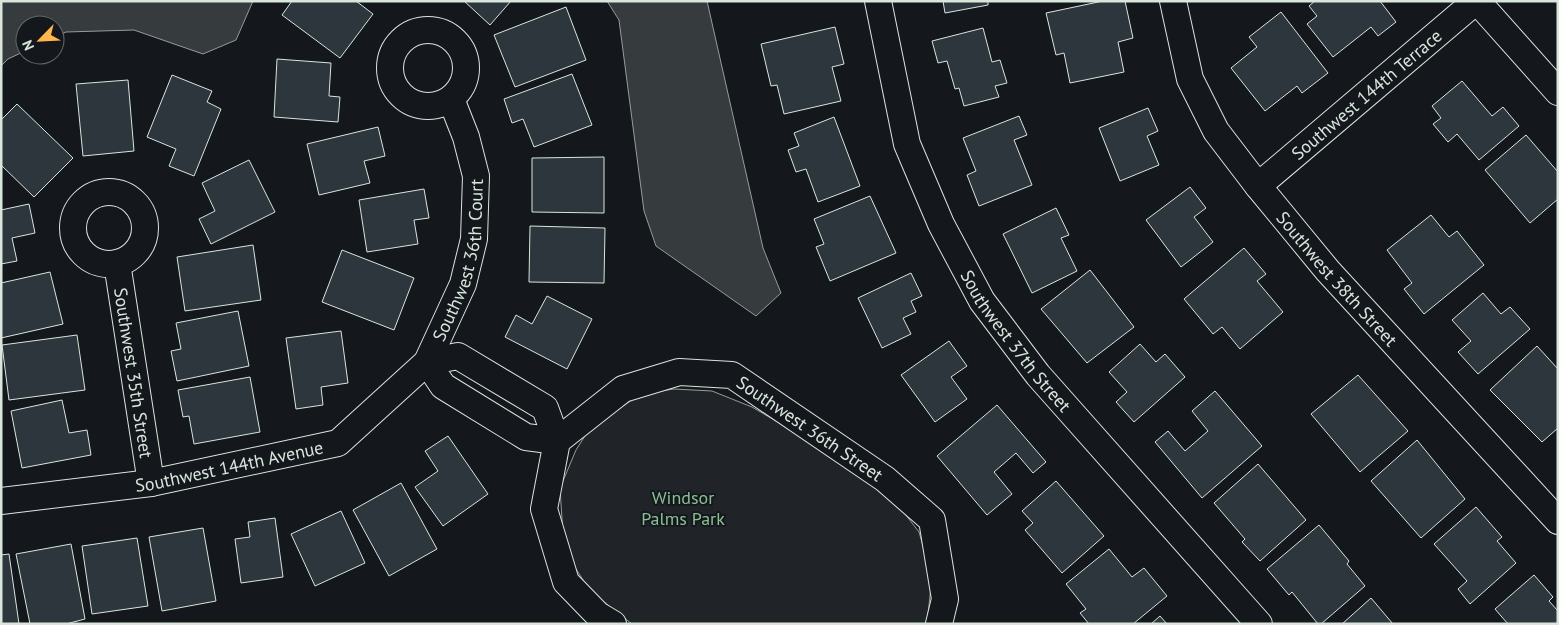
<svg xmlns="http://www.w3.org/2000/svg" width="1559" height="625" viewBox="0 0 1559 625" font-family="'PT Sans',sans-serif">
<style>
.green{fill:#202428;stroke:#939e99}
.water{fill:#363b3e;stroke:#939e99}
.building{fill:#2c363c;stroke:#d8e6dc}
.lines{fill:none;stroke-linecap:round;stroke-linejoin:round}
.minor-casing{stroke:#d8e6dc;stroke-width:28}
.minor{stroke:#14181c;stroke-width:26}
.labels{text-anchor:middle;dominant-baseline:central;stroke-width:4;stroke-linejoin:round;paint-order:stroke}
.street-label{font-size:18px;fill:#d8e6dc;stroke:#14181c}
.park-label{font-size:18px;fill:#8ac095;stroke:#14181c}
</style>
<rect width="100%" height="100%" fill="#14181c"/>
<polygon class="green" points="674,389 712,391 752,407 824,449 898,505 919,532 932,577 927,624 632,624 590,591 564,550 560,488 576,450 590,428 641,394"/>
<g class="water">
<polygon points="1,1 253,1 236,40 203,54 134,30 66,32 55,37 55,25 25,25 25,51 8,59 1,66"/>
<polygon points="607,1 707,1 763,248 781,293 756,316 656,246 644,211 619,20"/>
</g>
<g class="building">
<polygon points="292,1 356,1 373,14 340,58 282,15"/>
<polygon points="464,1 511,1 490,25"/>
<polygon points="943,1 988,1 988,5 945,13"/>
<polygon points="1103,1 1125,1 1133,38 1118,42 1124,72 1070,83 1064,53 1056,55 1046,13"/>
<polygon points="1315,1 1380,1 1396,22 1378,36 1371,27 1333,57 1307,24 1317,16 1309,6"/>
<polygon points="566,7 586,60 515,87 494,35"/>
<polygon points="1281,12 1328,73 1302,93 1297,86 1265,111 1231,68 1257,47 1249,37"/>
<polygon points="835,27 844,64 832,67 841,101 784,114 777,85 771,86 761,44"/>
<polygon points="983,28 992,62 1000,60 1007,83 995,86 999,97 964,106 959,88 955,89 947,61 938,63 932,41"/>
<polygon points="277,59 331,63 329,96 340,97 338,122 274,117"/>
<polygon points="572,74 592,125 534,147 523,119 512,123 504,99"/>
<polygon points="172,75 212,91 207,102 221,109 194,176 169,166 176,149 147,137"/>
<polygon points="128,80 134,151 83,156 76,84"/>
<polygon points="1462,81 1492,116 1503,107 1519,126 1479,160 1457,134 1448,142 1433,124 1441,118 1432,106"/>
<polygon points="17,104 73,158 34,197 1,165 1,120"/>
<polygon points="1148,108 1158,131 1147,136 1159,165 1120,181 1099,128"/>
<polygon points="1019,116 1027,135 1014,140 1032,185 979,206 967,175 976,171 963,138"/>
<polygon points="834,117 860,186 818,202 806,169 796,172 788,150 799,146 794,133"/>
<polygon points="378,127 385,156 364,161 370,183 319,195 307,144"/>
<polygon points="1526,135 1558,172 1558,199 1530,223 1485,170"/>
<polygon points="604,157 604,213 532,212 532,158"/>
<polygon points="249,160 275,212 211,244 199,219 215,211 202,183"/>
<polygon points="1190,187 1206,208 1194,217 1213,242 1181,267 1146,220"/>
<polygon points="424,189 429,218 414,220 418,244 367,252 359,200"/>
<polygon points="870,196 896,253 830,281 816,247 824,244 814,219"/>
<polygon points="29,204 35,233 12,238 17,261 1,264 1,210"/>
<polygon points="1056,208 1069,235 1061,238 1077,271 1032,293 1003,234"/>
<polygon points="1431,215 1449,237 1457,231 1484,265 1424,314 1404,289 1412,283 1387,250"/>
<polygon points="530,226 605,228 604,283 529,282"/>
<polygon points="253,245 261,300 185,311 177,257"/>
<polygon points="1244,248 1266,274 1257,281 1283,312 1240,349 1222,327 1213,334 1184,299"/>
<polygon points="342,250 414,278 394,330 322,302"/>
<polygon points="1090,270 1134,327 1087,363 1041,309"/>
<polygon points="50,272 63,324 1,338 1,283"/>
<polygon points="911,273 922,296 911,301 916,312 903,318 911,334 882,348 858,298"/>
<polygon points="1483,293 1501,314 1510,307 1530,329 1478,374 1458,352 1471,341 1452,320"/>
<polygon points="547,296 592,319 567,369 505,337 516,315 532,324"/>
<polygon points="238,311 249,366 177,381 171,351 181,349 176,323"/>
<polygon points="341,331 348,383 321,387 323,405 296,409 286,338"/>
<polygon points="77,335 85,390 9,400 2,345"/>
<polygon points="949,341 967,366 951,377 967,399 935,422 901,375"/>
<polygon points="1140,344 1156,362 1165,354 1185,377 1134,422 1116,402 1127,392 1109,372"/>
<polygon points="1537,346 1558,369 1558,428 1542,442 1490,390"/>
<polygon points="1358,375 1408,431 1360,472 1311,414"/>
<polygon points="250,377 260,432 194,444 189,416 183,417 178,390"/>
<polygon points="1215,391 1262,446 1202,498 1155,442 1168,431 1185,451 1208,431 1192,411"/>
<polygon points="62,400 69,433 87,430 91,455 22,468 11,411"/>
<polygon points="997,405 1046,462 1033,473 1016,453 994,472 1012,494 987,515 937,456"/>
<polygon points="448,436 488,494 443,526 415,487 438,471 425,451"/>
<polygon points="1417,440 1465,499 1421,538 1371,481"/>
<polygon points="1258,464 1306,520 1260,561 1242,542 1245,539 1214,503"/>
<polygon points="1056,481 1104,536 1062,573 1025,530 1033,523 1022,511"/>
<polygon points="401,483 437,549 389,576 353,510"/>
<polygon points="1476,507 1502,537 1497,541 1516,563 1470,604 1458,589 1467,581 1434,544"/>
<polygon points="341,511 365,563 315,586 291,534"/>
<polygon points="275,518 283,577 241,583 235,539 250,537 248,522"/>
<polygon points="1319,525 1349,561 1347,564 1365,586 1321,624 1318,624 1292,592 1289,595 1267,569"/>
<polygon points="203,528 216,601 162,611 149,537"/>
<polygon points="137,538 148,606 92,614 82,546"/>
<polygon points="71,544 85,619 66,624 30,624 16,554"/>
<polygon points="1109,549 1132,577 1144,568 1167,596 1133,624 1089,624 1080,613 1086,609 1066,584"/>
<polygon points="9,554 19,624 1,624 1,555"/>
<polygon points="1534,575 1553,597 1549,601 1558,611 1558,624 1508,624 1495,609"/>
<polygon points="1371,598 1393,624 1342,624"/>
<polygon points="1160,616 1167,624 1151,624"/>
</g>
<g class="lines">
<g class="minor-casing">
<g id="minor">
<path id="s1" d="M 878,1 L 907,144 L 941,224 L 982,301 L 1038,375 L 1259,624"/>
<path id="s2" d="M 1173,1 L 1190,79 L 1216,131 L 1258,186 L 1328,271 L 1558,521"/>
<polyline points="1477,1 1558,92"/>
<circle cx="428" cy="68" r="38"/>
<path id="s3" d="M 1258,186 L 1476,1"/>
<circle cx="109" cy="228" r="36"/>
<path id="s4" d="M 117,263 L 151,483"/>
<polygon points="458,356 545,408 557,441 526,437 443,386 427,362"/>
<path id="s5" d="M 1,501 L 151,483 L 338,443 L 427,362 L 463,284 L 474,239 L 476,176 L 466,137 L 451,99"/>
<path id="s6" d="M 613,624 L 598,615 L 566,582 L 544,509 L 557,441 L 623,389 L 679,372 L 732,375 L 885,479 L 932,520 L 945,599 L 939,624"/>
</g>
</g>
<use href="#minor" class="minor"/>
</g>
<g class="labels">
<g class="street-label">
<text stroke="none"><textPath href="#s3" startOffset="142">Southwest 144th Terrace</textPath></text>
<text stroke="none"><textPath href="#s5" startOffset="571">Southwest 36th Court</textPath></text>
<text stroke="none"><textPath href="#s2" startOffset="329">Southwest 38th Street</textPath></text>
<text stroke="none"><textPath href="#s1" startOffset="372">Southwest 37th Street</textPath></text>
<text stroke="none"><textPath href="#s4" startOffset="111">Southwest 35th Street</textPath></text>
<text stroke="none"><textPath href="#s6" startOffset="499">Southwest 36th Street</textPath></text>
<text stroke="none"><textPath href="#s5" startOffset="231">Southwest 144th Avenue</textPath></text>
</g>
<g class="park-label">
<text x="683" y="497">Windsor<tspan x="683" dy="21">Palms Park</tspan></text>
</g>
</g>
<rect width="1559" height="625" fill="none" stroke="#d8e6dc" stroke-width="5"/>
<g transform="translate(40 40) rotate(246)"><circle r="24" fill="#14181c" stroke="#626a69"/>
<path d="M0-4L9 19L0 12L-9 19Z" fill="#ffb74d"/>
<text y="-8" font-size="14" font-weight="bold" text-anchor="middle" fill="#d8e6dc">N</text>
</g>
</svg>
